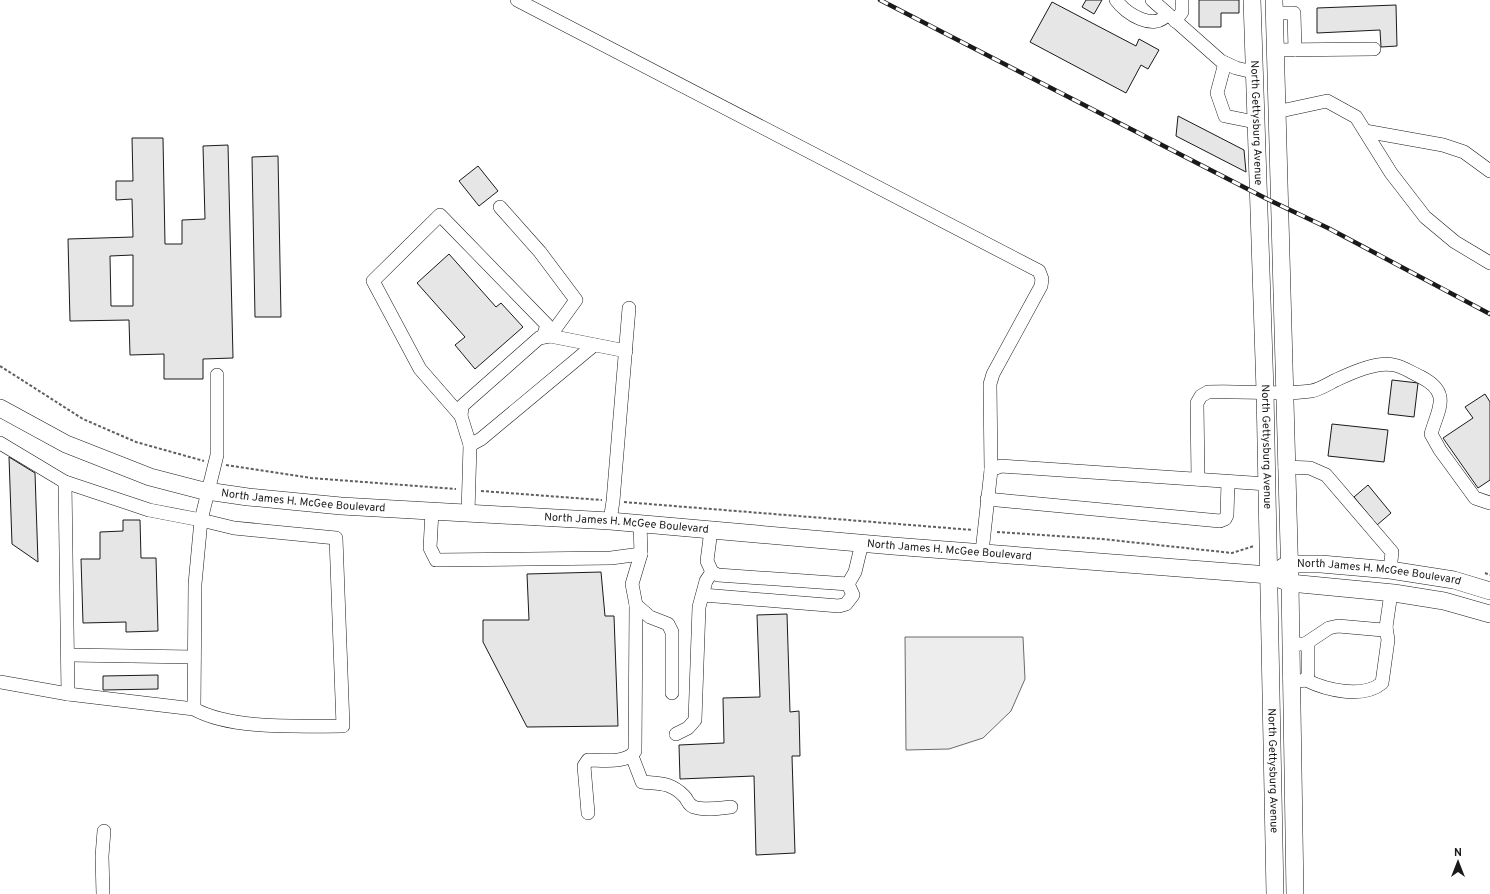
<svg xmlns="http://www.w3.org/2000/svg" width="1490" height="894" viewBox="0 0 1490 894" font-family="Overpass,sans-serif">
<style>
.built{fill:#ededed;stroke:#6a6a6a}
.building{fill:#e6e6e6;stroke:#1a1a1a;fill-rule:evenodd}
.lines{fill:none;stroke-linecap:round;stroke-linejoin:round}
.minor-casing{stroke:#1a1a1a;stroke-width:14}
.major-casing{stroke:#1a1a1a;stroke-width:18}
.path{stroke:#5f5f5f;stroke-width:2;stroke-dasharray:3 2;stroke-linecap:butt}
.minor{stroke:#fff;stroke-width:13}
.major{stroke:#fff;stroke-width:17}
.rail-casing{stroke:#1a1a1a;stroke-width:4.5}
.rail{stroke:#fff;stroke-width:3;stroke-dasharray:9;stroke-linecap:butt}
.labels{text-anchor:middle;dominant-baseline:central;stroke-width:3;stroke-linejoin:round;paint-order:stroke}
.street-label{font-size:11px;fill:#1a1a1a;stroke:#fff}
</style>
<rect width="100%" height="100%" fill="#fff"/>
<polygon class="built" points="905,637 1023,637 1025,679 1011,711 983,738 949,749 906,750"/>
<g class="building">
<polygon points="1086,0 1102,0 1094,14 1082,7"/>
<polygon points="1199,0 1239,0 1239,13 1221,13 1221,27 1199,27"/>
<polygon points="1052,2 1136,46 1139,39 1159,50 1148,69 1141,65 1126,93 1030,42"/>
<polygon points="1396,5 1397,46 1381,47 1380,30 1317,33 1317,8"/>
<polygon points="1178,116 1244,150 1246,172 1176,136"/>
<path d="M 132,138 L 163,138 L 165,244 L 182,244 L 182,220 L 205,219 L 203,146 L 228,145 L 233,358 L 203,359 L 203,379 L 164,379 L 164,354 L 130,355 L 129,320 L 70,321 L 68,239 L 133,237 L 132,199 L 116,200 L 116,181 L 133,181 ZM 133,255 L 133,306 L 111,306 L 110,256 Z"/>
<polygon points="278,156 281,317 255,317 252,157"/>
<polygon points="478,166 498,191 479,206 459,181"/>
<polygon points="449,254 496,307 501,303 523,327 475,369 455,345 465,337 417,283"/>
<polygon points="1392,380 1418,383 1414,417 1388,414"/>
<polygon points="1485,394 1490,402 1490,480 1478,488 1443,438 1473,418 1465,407"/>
<polygon points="1332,424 1388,430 1384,462 1328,456"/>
<polygon points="9,457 35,473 38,562 12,544"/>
<polygon points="1368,485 1391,513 1377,525 1354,497"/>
<polygon points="123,520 140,520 141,558 156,558 158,631 126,632 126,622 83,623 81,559 100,559 100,532 123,531"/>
<polygon points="601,572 605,616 614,616 618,726 527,727 483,642 483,620 529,620 527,574"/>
<polygon points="787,614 790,712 799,711 800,756 792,756 795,853 756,855 754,776 680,779 679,745 724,743 723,698 760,697 757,615"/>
<polygon points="158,675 158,689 103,690 103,676"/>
</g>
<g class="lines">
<g class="minor-casing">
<g id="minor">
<polyline points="517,0 1039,271 1042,279 1041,286 993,374 990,384 991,470"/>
<path d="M 1116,0 C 1126,14 1155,32 1167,14"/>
<polyline points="1152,0 1221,61 1236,68 1253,72"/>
<polyline points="1274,13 1294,13 1295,50"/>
<polyline points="1175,21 1182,12 1182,0"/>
<polyline points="1275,50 1374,49"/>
<polyline points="1225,63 1217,93 1225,116 1255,122"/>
<polyline points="1276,112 1327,101 1356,117 1391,173 1425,217 1455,242 1490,263"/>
<polyline points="1365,131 1443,145 1464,152 1490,171"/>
<polyline points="500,207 540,252 576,300 550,336"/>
<polyline points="461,416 420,369 373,281 440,215 547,325 543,337"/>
<polyline points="0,443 65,482 149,510 201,520 217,455 217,375"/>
<polyline points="470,445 481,439 594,345"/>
<polyline points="1285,467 1310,468 1326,475 1392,552 1390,570"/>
<path d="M 1198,479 L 1197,403 L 1201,396 L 1208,392 C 1242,390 1277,396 1311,391 C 1319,390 1328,384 1336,380 C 1351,373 1377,361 1394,365 C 1404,367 1412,373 1421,377 C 1452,393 1438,409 1431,434 L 1440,450 L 1475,498 L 1490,503"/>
<polyline points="65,482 68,694"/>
<polyline points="987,499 1220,521 1225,519 1227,515 1228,482"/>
<polyline points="432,511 430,548 436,560 611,558 641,554"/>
<polyline points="468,513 470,445 461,416 462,406 539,338 550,336 626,351"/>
<polyline points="610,521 613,501 629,308"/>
<polyline points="711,530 707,561 712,572 718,575 848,584"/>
<polyline points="982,552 991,470 1001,466 1267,484"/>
<polyline points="848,584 855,572 862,543"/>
<polyline points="703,595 839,606 846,604 853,595 848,584"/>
<polyline points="636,605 650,617 668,624 672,632 672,693"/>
<polyline points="1305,644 1329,628 1338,626 1383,630 1386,627 1391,593"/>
<polyline points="68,655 194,657"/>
<path d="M 1306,680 C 1326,690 1363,699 1382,683 L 1388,640 L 1386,627"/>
<polyline points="1298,681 1306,680 1308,674 1308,646 1305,644 1298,644"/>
<path d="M 0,682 L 68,694 L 194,709 L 195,584 L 201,520 L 234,528 L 336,538 L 343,726 C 299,726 232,730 194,709"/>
<polyline points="676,734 688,728 695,720 699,607 706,581 712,572"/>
<path d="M 632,756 L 642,782 C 660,784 670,782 684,796 C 688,800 688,805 694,807 C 705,811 720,808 731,807"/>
<path d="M 588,813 L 584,766 L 588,760 C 602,760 627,764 635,751 L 636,605 L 632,584 L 641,554 L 640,524"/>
<polyline points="103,894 102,856 104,831"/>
</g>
</g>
<g class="major-casing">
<g id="major">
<path id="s1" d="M 1252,0 L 1265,391 L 1275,894"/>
<polyline points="1274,0 1290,583 1295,894"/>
<path id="s2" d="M 0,408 L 66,444 L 150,477 L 200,490 L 248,497 L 341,506 L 610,521 L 893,546 L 1269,575 L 1290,583 L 1394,593 L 1444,601 L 1490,614"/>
<path id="s3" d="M 1280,569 L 1288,564 L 1321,564 L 1390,570 L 1454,580 L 1490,591"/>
</g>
</g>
<g class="path">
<polyline points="0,366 83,419 136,442 204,461"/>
<polyline points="226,465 311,478 456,489"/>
<polyline points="481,491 602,500"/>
<polyline points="624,502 973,530"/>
<polyline points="997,532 1102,539 1232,553 1254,546"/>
<polyline points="1485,573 1490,575"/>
</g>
<use href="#minor" class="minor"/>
<use href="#major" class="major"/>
<g class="rail-casing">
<polyline id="rail" points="880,0 1267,199 1328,228 1490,314"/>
</g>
<use href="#rail" class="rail"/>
</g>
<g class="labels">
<g class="street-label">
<text stroke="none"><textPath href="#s1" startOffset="123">North Gettysburg Avenue</textPath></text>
<text stroke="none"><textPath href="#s1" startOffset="447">North Gettysburg Avenue</textPath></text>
<text stroke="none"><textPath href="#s2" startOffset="321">North James H. McGee Boulevard</textPath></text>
<text stroke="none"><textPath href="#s2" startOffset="645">North James H. McGee Boulevard</textPath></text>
<text stroke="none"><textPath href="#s2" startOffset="969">North James H. McGee Boulevard</textPath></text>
<text stroke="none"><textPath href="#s3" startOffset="101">North James H. McGee Boulevard</textPath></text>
<text stroke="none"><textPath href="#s1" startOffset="771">North Gettysburg Avenue</textPath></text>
</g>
</g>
<g transform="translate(1458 862)" stroke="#ffffff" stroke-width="3" paint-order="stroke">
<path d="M0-3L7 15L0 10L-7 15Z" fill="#1a1a1a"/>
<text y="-6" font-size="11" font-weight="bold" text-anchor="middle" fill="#1a1a1a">N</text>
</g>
</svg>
